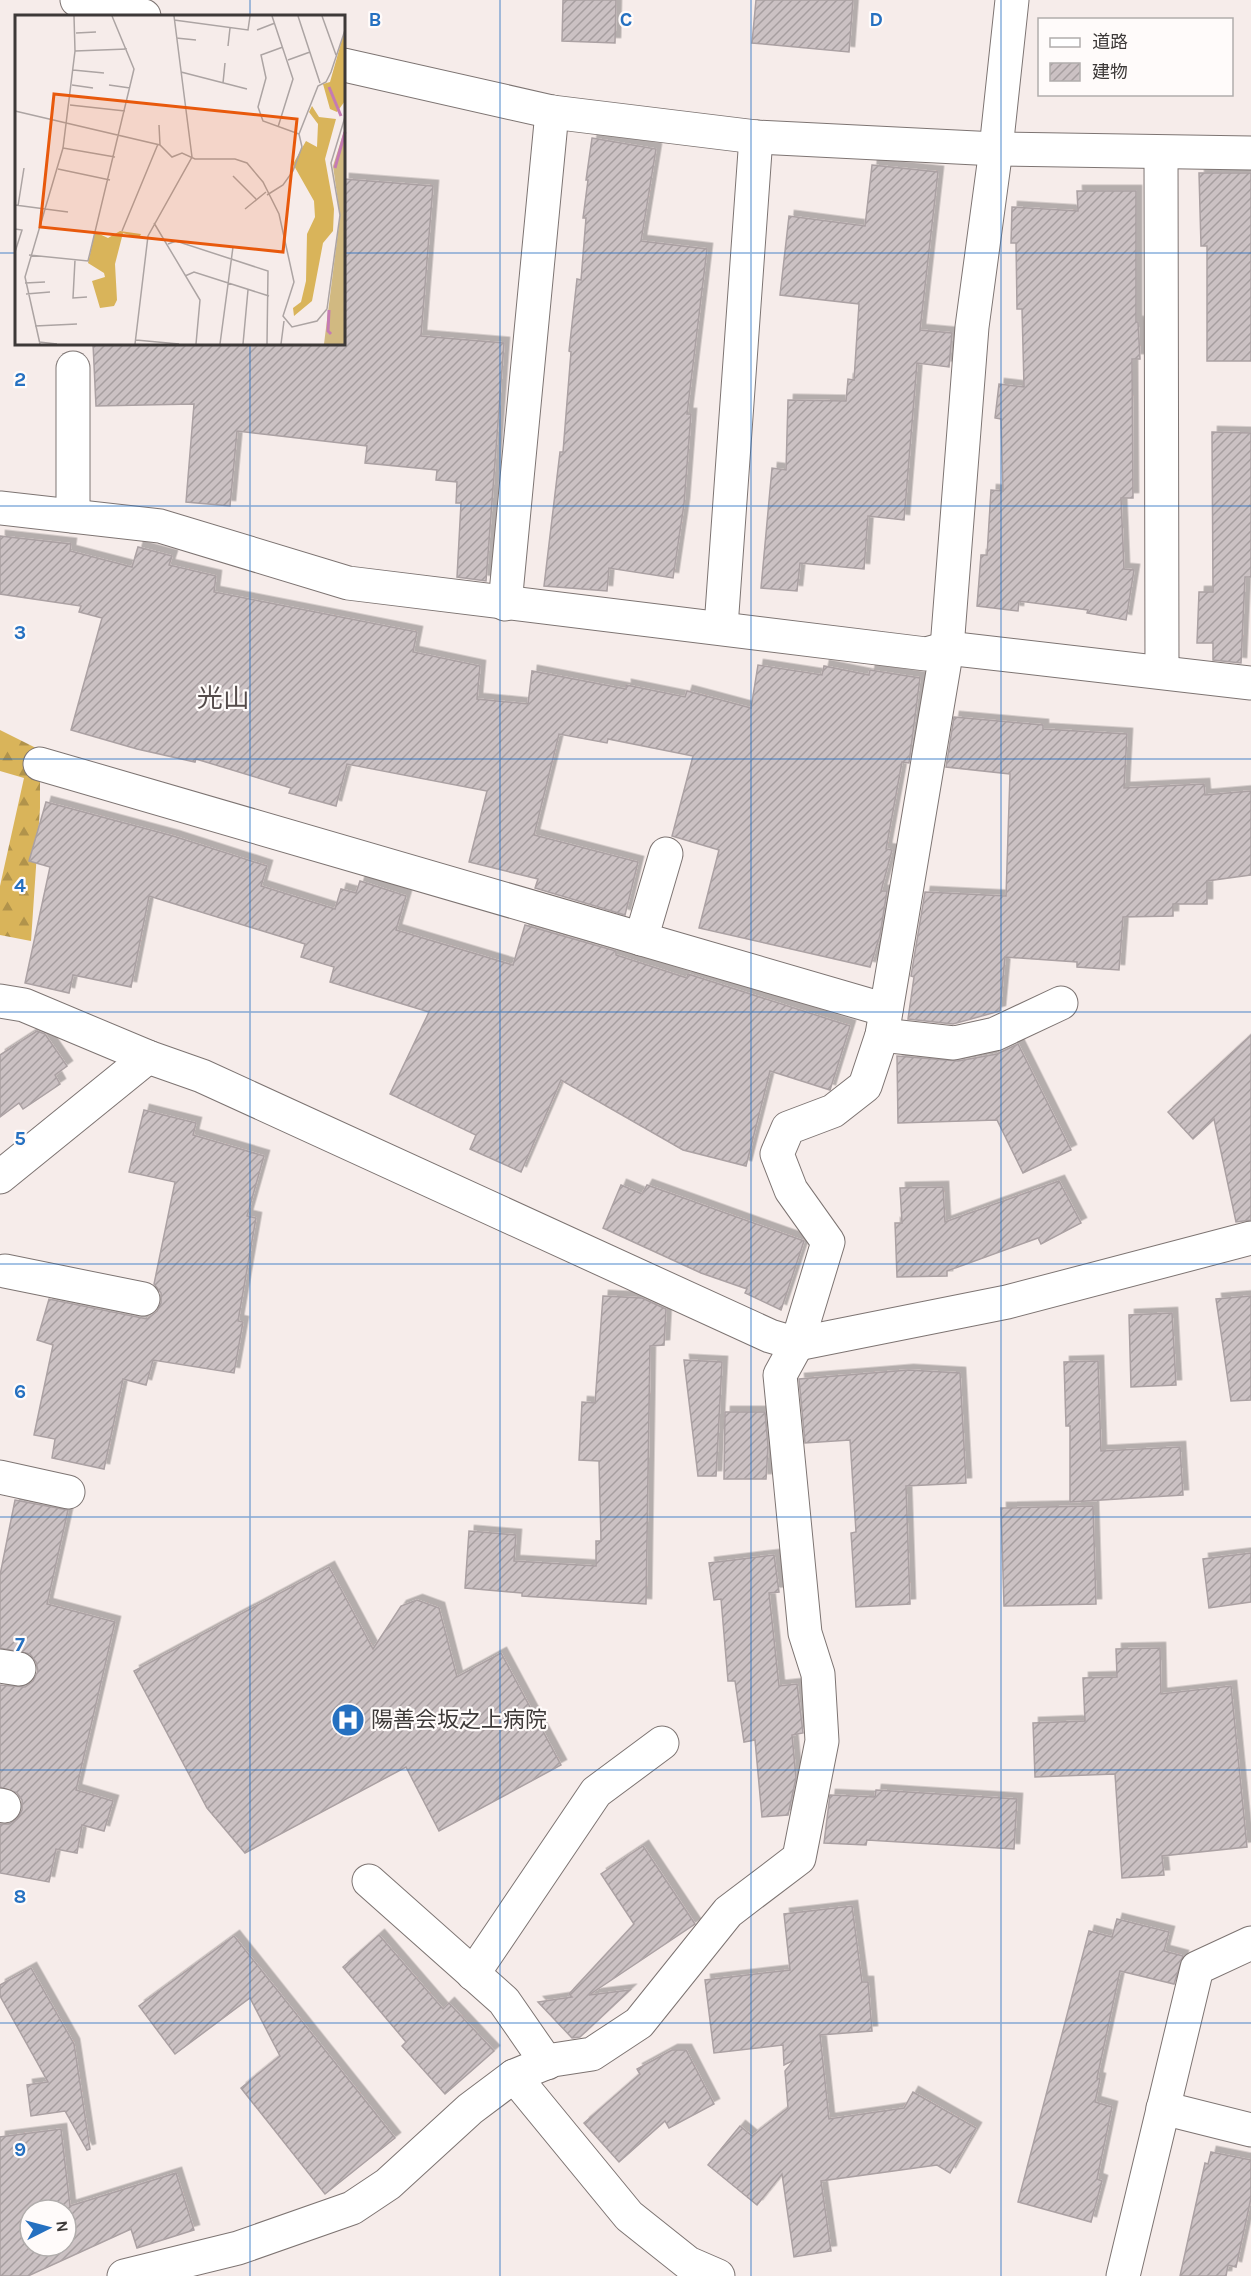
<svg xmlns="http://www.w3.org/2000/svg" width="1251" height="2276" viewBox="0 0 1251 2276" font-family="Karla,'Noto Sans JP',sans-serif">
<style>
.forest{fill:url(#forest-firs)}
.building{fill:url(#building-hatch);stroke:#aba1a3;stroke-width:1.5;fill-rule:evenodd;filter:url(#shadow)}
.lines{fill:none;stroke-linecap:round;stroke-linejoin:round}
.street-casing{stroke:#7d7472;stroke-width:35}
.street{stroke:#fff;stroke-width:33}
.grid{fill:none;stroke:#2570c0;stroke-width:1.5;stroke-opacity:0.55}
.labels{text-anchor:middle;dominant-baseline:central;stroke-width:4.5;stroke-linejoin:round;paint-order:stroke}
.poi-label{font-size:22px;fill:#3d3938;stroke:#fffbfa;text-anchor:start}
.quarter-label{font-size:26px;fill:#554c4b;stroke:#fffbfa}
.inset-river{fill:none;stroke:#c57bb3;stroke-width:3}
.inset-road{fill:none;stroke:#aca4a3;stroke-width:1.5}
.view{fill:#e8590c;fill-opacity:0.15;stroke:#e8590c;stroke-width:3}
.inset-edge{fill:none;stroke:#3d3938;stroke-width:3}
.grid-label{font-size:20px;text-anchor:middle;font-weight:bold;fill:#2570c0;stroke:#fffbfa;stroke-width:4.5;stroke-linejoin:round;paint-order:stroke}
</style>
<defs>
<pattern id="forest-firs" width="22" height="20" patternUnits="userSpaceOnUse" patternTransform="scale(1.5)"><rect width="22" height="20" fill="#d9b45a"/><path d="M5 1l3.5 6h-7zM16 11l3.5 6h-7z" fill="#b1934b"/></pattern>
<pattern id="building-hatch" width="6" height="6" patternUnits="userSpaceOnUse" patternTransform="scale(1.5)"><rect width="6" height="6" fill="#cbc1c3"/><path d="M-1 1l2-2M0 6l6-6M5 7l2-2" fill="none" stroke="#a69e9f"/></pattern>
<filter id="shadow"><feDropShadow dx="5.5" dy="-5.5" stdDeviation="0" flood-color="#0004"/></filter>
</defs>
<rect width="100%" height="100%" fill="#f6ecea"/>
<polygon class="forest" points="0,730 40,750 40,808 31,941 0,935 0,886 24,778 0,771"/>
<g class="building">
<polygon points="563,0 616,0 615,43 562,41"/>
<polygon points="756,0 853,0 849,52 752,43"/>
<polygon points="592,138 656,149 641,241 707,249 687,414 691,414 684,504 673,578 609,568 607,591 544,586 560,452 563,452 571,352 569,351 577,279 581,280 586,218 583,218 588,180 586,180"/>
<polygon points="872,165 938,172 920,330 952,333 949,367 917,363 904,520 868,516 864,569 800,563 797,591 761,588 772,468 786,470 788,400 846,401 848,379 854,380 859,304 780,295 789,216 865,226"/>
<polygon points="1199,173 1251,173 1251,361 1207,361 1207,246 1201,246"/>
<polygon points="344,179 433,186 421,336 504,343 486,581 457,577 461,503 456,503 457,482 436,480 437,470 365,463 367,446 237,431 230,506 186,502 194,404 96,406 93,344 344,344"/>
<polygon points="1077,191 1136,191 1136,322 1138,322 1140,359 1132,359 1133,498 1121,498 1124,569 1134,570 1126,620 1087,613 1088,610 1019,601 1018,611 977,606 981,555 987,555 991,490 1003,491 1001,419 995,418 999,384 1024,387 1022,309 1017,309 1016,243 1011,243 1012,207 1078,211"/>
<polygon points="1212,432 1251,433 1251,577 1245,577 1241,663 1213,660 1213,643 1197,643 1199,592 1213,592"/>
<polygon points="0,536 71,544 70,551 132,567 138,547 172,556 169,565 216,576 214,592 417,632 413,652 480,666 477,699 528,704 532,671 626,689 626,685 685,697 687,691 751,708 758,665 822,675 824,666 869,675 870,670 920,678 909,763 902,762 886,849 892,850 881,891 887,891 880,935 870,967 699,928 719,850 672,836 693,756 608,739 607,743 559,734 534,835 638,862 625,915 535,888 538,879 469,862 487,791 347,764 336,806 289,793 291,788 196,759 195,762 137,749 71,730 102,618 79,612 81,606 0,594"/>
<polygon points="954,717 1043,725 1043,729 1127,734 1124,788 1204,784 1205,795 1251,791 1251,875 1207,881 1207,904 1173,904 1173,916 1123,917 1119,970 1077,967 1077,962 1005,957 1000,1011 953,1024 908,1019 914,977 911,976 925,892 1006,896 1010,774 946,767"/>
<polygon points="46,802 173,836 267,866 261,886 335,909 341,889 356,893 360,881 406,896 396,930 513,965 525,925 616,951 616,955 687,978 688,974 850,1026 830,1090 770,1071 746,1166 683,1150 561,1080 521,1172 470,1149 476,1135 390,1094 429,1012 330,982 334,967 301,957 305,944 149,896 131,987 73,975 69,993 25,983 50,867 29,861"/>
<polygon points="37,1031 45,1034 67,1066 55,1075 60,1084 23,1109 19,1103 0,1117 0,1055"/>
<polygon points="1251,1035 1251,1220 1236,1222 1214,1119 1193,1139 1168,1112"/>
<polygon points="1018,1044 1071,1150 1023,1173 997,1120 898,1123 897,1056 958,1061 997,1054"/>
<polygon points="144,1110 196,1123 193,1135 264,1156 247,1216 256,1218 238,1321 243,1322 234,1373 153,1360 146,1385 123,1379 104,1469 52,1458 55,1439 34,1435 53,1345 37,1340 49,1299 147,1319 157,1311 161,1303 161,1293 154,1284 175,1182 129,1172"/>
<polygon points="1059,1181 1081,1223 1041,1244 1038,1238 947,1271 947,1276 897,1277 895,1223 902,1223 900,1188 943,1187 945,1222"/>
<polygon points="621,1185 642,1194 647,1185 804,1241 781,1310 745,1293 747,1289 701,1273 603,1228"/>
<polygon points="603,1296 642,1298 666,1309 664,1345 650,1346 646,1604 522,1596 522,1593 465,1588 469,1531 516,1535 514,1561 596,1566 596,1541 601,1541 599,1461 579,1460 582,1402 595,1403"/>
<polygon points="1251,1296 1251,1400 1231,1401 1216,1299"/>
<polygon points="1172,1313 1176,1385 1131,1387 1129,1315"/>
<polygon points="684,1360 722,1362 716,1476 698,1476"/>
<polygon points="1098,1361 1101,1451 1180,1447 1183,1495 1070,1502 1070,1426 1066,1426 1064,1362"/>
<polygon points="908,1370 960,1373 966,1483 906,1486 910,1604 856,1607 851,1533 856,1532 850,1440 805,1443 799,1379"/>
<polygon points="725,1412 765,1412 768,1446 766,1479 724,1479"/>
<polygon points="15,1500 68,1510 47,1604 115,1622 76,1790 113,1801 104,1831 82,1825 77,1853 56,1849 49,1882 0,1873 0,1824 9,1824 17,1819 22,1810 22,1800 17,1793 0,1787 0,1685 25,1687 33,1681 38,1671 36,1662 30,1654 0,1648 0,1575"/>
<polygon points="1093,1506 1096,1604 1004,1606 1001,1508"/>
<polygon points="1251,1553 1251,1602 1209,1608 1203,1559"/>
<polygon points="774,1555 779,1592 769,1593 779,1686 797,1684 803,1733 792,1735 796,1778 788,1815 762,1817 755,1740 744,1742 735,1681 728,1681 721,1599 714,1600 709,1563"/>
<polygon points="329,1567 373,1649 401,1606 417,1600 439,1608 457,1677 501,1653 561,1765 439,1831 406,1767 245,1853 207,1808 134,1671"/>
<polygon points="1160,1648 1161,1694 1231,1686 1247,1847 1162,1856 1164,1875 1122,1878 1115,1774 1035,1777 1033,1723 1085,1721 1083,1678 1117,1677 1116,1649"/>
<polygon points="876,1790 1017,1799 1014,1849 867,1840 866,1845 824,1843 830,1795 875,1797"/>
<polygon points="643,1846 695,1924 589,1995 630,1990 580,2037 572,2038 538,2002 572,1997 569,1994 634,1924 601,1874"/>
<polygon points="852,1906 862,1982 868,1982 872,2031 820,2035 829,2119 904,2108 913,2092 976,2128 950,2173 937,2165 821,2181 831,2251 794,2257 782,2174 757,2205 708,2165 740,2126 752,2136 788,2108 785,2071 794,2060 784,2065 783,2045 714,2053 705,1980 790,1970 784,1914"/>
<polygon points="1117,1919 1169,1932 1164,1951 1183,1956 1174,1984 1120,1971 1097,2078 1100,2079 1095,2102 1112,2107 1097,2179 1102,2181 1091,2222 1018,2202 1089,1931 1112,1937"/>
<polygon points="379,1935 443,2009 449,2003 494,2051 445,2094 402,2046 406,2042 343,1967"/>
<polygon points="234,1936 395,2138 325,2194 241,2088 280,2056 250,1998 175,2054 139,2006"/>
<polygon points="31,1968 74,2044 90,2149 87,2150 65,2111 31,2116 27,2085 48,2082 0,1996 0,1985"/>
<polygon points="672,2050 686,2050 714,2104 669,2128 665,2121 619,2162 584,2123 640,2074 637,2069"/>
<path d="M 61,2129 L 70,2206 L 176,2173 L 194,2230 L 137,2248 L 131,2229 L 28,2276 L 0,2276 L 0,2137 ZM 30,2210 L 66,2210 L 66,2246 L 30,2246 Z"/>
<polygon points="1211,2152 1251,2160 1251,2198 1236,2267 1228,2265 1226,2276 1180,2276 1205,2163 1208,2164"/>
</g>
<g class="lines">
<g class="street-casing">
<g id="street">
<polyline points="77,0 144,16"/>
<polyline points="344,65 552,112 756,137 996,149 1251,153"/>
<polyline points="1161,153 1162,672"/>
<polyline points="0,508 160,526 348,583 926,654 947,648 1251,683"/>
<polyline points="73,516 73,368"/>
<polyline points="505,604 552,112"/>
<polyline points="721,627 756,137"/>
<polyline points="40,764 886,1010"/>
<polyline points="641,939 666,854"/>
<polyline points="0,1001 24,1005 148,1057 202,1076 770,1336 797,1344 1007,1302 1251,1238"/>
<polyline points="882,1035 954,1043 995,1034 1061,1003"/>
<polyline points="0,1177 148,1057"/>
<polyline points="5,1271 143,1299"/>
<polyline points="0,1477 68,1492"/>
<polyline points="0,1666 19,1669"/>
<polyline points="0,1805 4,1806"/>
<polyline points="369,1881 504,2001 547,2063"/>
<polyline points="473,1974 596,1792 662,1743"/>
<polyline points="514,2076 629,2216 688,2263 718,2276"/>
<polyline points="1163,2108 1251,2130"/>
<polyline points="124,2276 238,2248 352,2208 388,2184 470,2109 514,2076 553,2060 592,2054 639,2023 728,1912 799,1858 822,1741 818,1674 805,1633 780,1375 797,1344 828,1242 791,1190 777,1154 788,1128 833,1111 865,1086 882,1035 947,648 972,327 996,149 1012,0"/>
<polyline points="1123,2276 1197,1968 1251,1943"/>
</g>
</g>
<use href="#street" class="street"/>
</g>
<path class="grid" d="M 250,0 L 250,16M 500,0 L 500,2276M 751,0 L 751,2276M 1001,0 L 1001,2276M 0,253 L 16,253M 344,253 L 1251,253M 250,344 L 250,2276M 0,506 L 1251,506M 0,759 L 1251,759M 0,1012 L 1251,1012M 0,1264 L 1251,1264M 0,1517 L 1251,1517M 0,1770 L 1251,1770M 0,2023 L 1251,2023"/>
<defs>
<g id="hospital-disc" transform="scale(1.725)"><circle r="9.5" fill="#2570c0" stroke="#fffbfa"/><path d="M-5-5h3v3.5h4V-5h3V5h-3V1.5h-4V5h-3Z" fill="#fff"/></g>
</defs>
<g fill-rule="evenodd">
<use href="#hospital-disc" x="348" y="1720"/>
</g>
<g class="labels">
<g class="poi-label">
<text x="371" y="1720">陽善会坂之上病院</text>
</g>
<g class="quarter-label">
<text x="223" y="698">光山</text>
</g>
</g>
<g transform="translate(15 15)">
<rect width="330" height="330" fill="#f6ecea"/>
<path d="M 330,14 L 330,86 L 322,97 L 315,94 L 308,69 L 315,67 ZM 297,91 L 304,102 L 321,104 L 310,144 L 319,194 L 318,216 L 308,228 L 297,286 L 279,301 L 278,293 L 286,287 L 291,266 L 292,219 L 300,202 L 299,186 L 278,149 L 291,126 L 302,132 L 303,109 L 294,97 ZM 105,216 L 126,219 L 124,223 L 108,218 L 100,249 L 102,285 L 99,291 L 85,293 L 77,266 L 90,262 L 89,258 L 73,248 L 80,217 L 93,223 Z" fill="#d9b45a"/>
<path d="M 330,113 L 330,329 L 309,329 L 325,201 L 318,151 Z" fill="#d1b981"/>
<path class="inset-river" d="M 314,72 L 326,101M 320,153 L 330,117M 314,295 L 313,316 L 316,319"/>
<path class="inset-road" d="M 257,1 L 278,64 L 263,112M 283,1 L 305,68M 307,1 L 321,40M 159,5 L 233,15 L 235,1M 242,15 L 260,8M 61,18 L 81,17M 161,23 L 181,25M 213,31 L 215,13M 268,32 L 246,40 L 251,63 L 243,92 L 248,106 L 284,119 L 303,71 L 311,67 L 316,57 L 330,15M 60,36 L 112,34M 273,45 L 295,37M 58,55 L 89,58M 166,57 L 232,74M 208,68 L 210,48M 57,70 L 78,73M 94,70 L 115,73M 55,90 L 110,96M 0,96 L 145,130 L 157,142 L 167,138 L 180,144 L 220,144 L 232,148 L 248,167 L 264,199 L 279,267 L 268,301 L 277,312 L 302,306 L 312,294 L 325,200 L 316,148 L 330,102M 144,110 L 145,130M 48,133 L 100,142M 43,154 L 95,165M 218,161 L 241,184M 252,180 L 268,170 L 278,156 L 287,132 L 284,119M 0,190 L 53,197M 3,191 L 9,153M 230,194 L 251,177M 139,208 L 185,285 L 181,329M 0,214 L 7,215 L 0,237M 107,216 L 143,129M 153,229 L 161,226 L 253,256 L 252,329M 14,240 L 73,246 L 119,54 L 97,1M 60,245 L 58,283 L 72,282M 170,261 L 179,257 L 254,281M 10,268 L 30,267M 11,279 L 35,277M 20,311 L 62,309M 121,325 L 164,329M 24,327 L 42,329M 25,329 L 10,262 L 48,133 L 60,36 L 59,1M 120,329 L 133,221 L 177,142 L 159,1M 205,329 L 218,232M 228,329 L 233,275M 266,329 L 269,306"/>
<path class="view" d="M 39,79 L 282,104 L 268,237 L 25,212 Z"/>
<rect width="330" height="330" class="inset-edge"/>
</g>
<g class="grid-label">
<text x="375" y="26">B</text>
<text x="626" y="26">C</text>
<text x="876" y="26">D</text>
<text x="20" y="386">2</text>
<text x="20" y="639">3</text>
<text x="20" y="892">4</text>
<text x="20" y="1145">5</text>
<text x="20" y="1398">6</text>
<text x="20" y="1651">7</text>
<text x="20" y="1903">8</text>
<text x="20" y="2156">9</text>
</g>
<rect x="1038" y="18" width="195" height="78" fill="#fffbfa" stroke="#b1adac" stroke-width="1.5"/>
<rect x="1050" y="38" width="30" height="9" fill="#ffffff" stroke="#b1adac" stroke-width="1.5"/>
<text x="1092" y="48" font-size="18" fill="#3d3938">道路</text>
<rect x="1050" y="63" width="30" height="18" fill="url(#building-hatch)" stroke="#b1adac" stroke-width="1.5"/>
<text x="1092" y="78" font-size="18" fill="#3d3938">建物</text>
<g transform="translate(48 2228) rotate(84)"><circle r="28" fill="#fffbfa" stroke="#b1adac" stroke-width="1.5"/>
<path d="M0-4.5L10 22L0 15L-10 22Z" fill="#2570c0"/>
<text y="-9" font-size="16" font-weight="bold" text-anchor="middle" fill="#3d3938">N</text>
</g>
</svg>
